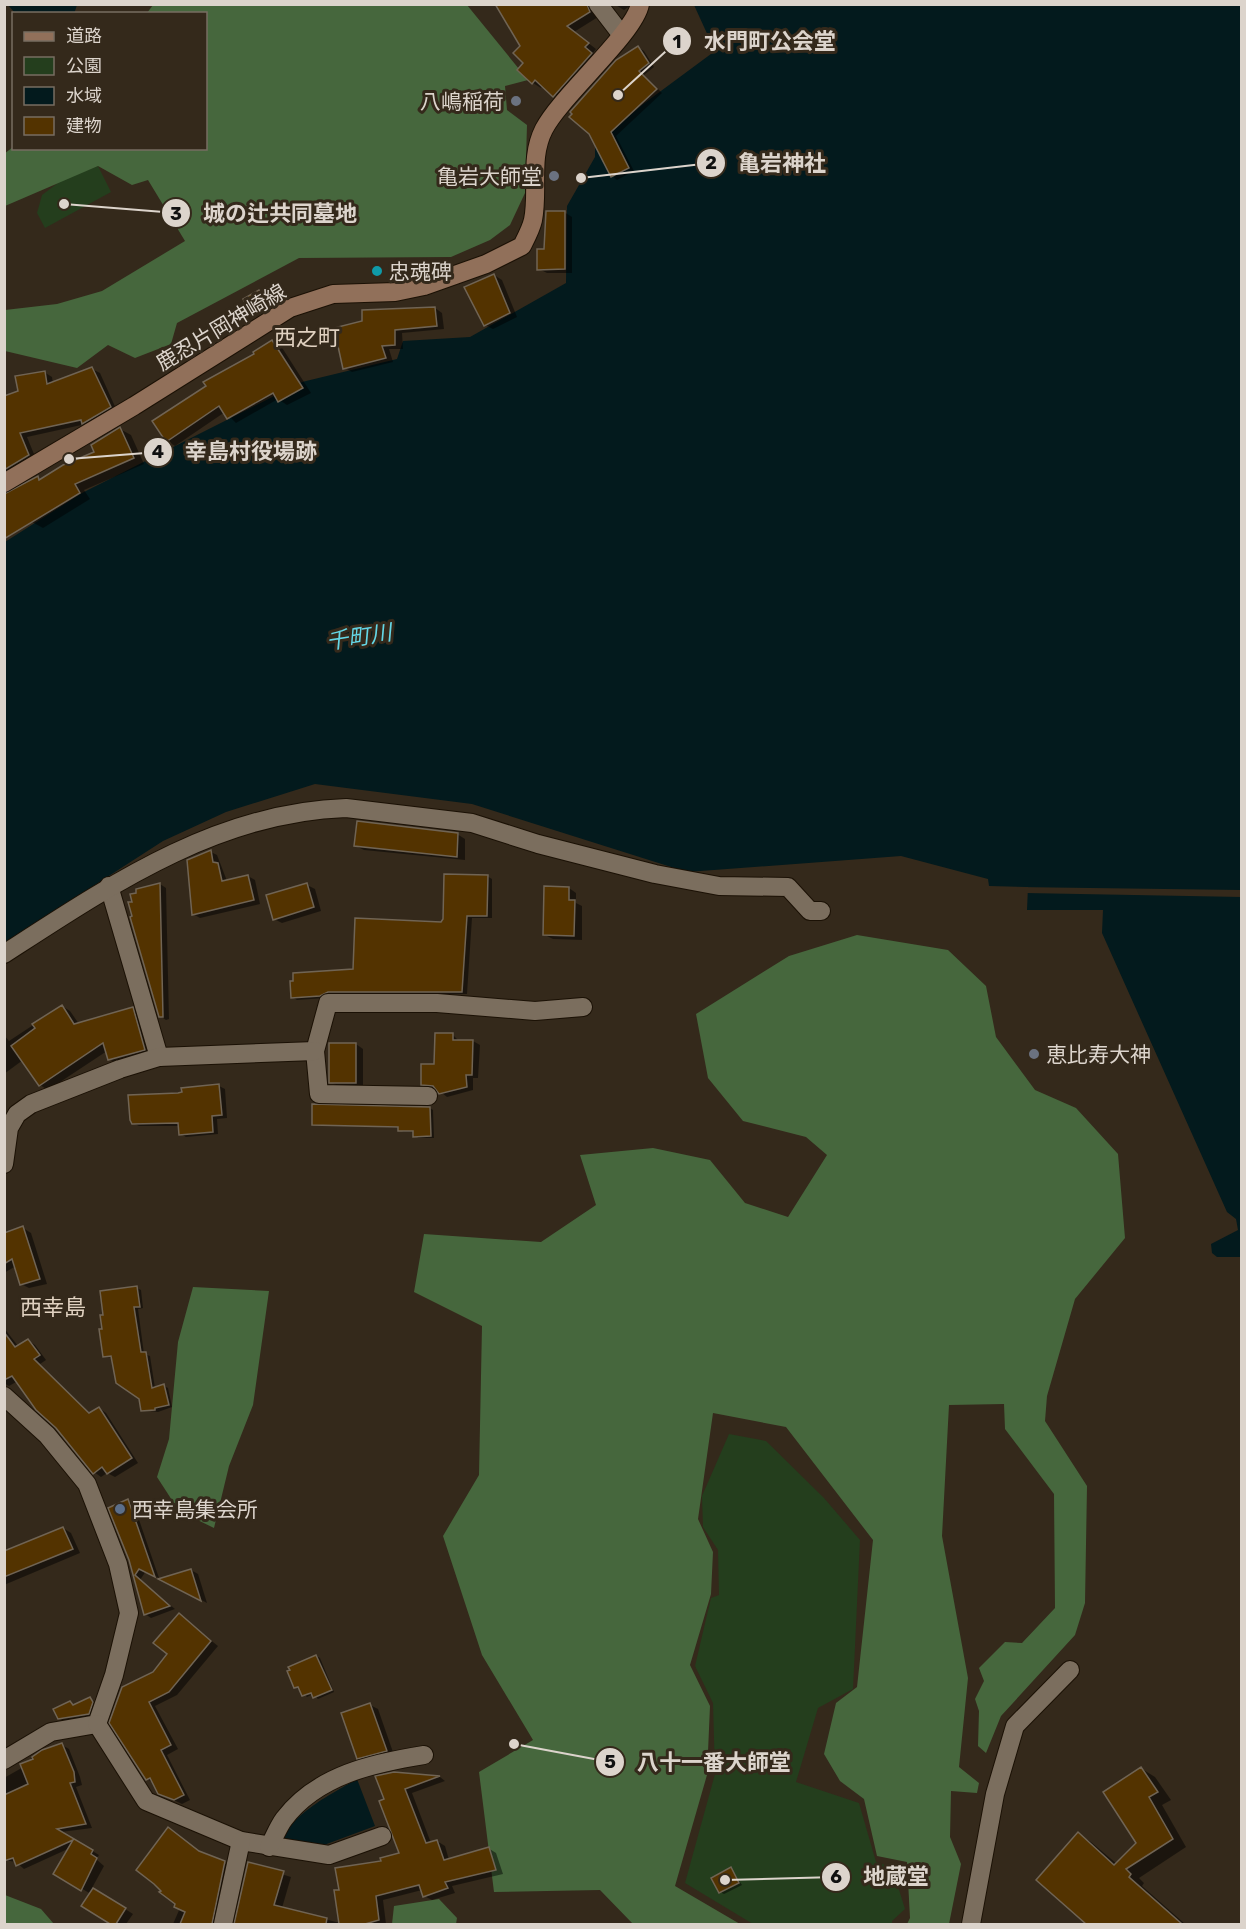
<svg xmlns="http://www.w3.org/2000/svg" width="1246" height="1929" viewBox="0 0 1246 1929" font-family="Rubik,'Noto Sans JP',sans-serif">
<style>
.green{fill:#243e1d}
.forest{fill:#46673d}
.water{fill:#031a1d}
.pier{fill:#34291b}
.shadow{fill:#0007}
.building{fill:#533300;stroke:#706454;stroke-width:1.5}
.lines{fill:none;stroke-linecap:round;stroke-linejoin:round}
.minor-casing{stroke:#1b1105;stroke-width:20}
.secondary-casing{stroke:#1b1105;stroke-width:20}
.minor{stroke:#7b6e5e;stroke-width:18}
.secondary{stroke:#91705a;stroke-width:18}
.worship-dot{fill:#6b7280;stroke:#34291b;stroke-width:2}
.culture-dot{fill:#0f9aa8;stroke:#34291b;stroke-width:2}
.service-dot{fill:#5c6f8a;stroke:#34291b;stroke-width:2}
.labels{text-anchor:middle;dominant-baseline:central;stroke-width:6;stroke-linejoin:round;paint-order:stroke}
.poi-label{font-size:21px;fill:#dcd4cc;stroke:#34291b;text-anchor:start}
.street-label{font-size:21px;fill:#dcd4cc;stroke:#34291b}
.neighbourhood-label{font-size:22px;fill:#e0d1c0;stroke:#34291b}
.water-label{font-size:22px;font-style:italic;fill:#64d7e6;stroke:#34291b}
.leader{fill:none;stroke:#dcd4cc;stroke-width:2}
.callout-dot{fill:#dcd4cc;stroke:#34291b;stroke-width:2}
.mark-label{font-size:18px;text-anchor:middle;font-weight:bold;fill:#111}
.callout-label{font-size:22px;text-anchor:middle;font-weight:bold;fill:#dcd4cc;stroke:#34291b;stroke-width:6;stroke-linejoin:round;paint-order:stroke}
</style>
<rect width="100%" height="100%" fill="#34291b"/>
<g class="green">
<polygon points="98,166 111,192 45,228 37,213 42,195 62,180"/>
<polygon points="729,1434 766,1441 824,1498 860,1540 853,1689 818,1708 796,1782 859,1803 876,1862 892,1867 905,1909 892,1921 892,1924 753,1924 685,1883 715,1774 713,1703 695,1666 711,1598 719,1595 718,1550 703,1527 702,1496"/>
</g>
<g class="forest">
<polygon points="153,5 467,5 528,80 505,86 507,110 527,125 525,193 510,225 490,240 451,257 299,258 177,323 171,344 135,358 108,345 77,368 5,351 5,310 57,304 102,291 185,241 148,180 132,185 98,166 5,206 4,154 13,147 206,148 206,14 147,13"/>
<polygon points="857,935 948,950 986,986 996,1037 1035,1090 1076,1108 1118,1154 1125,1238 1075,1299 1047,1396 1045,1421 1087,1486 1085,1603 1075,1635 1001,1716 986,1753 978,1746 979,1711 975,1699 984,1681 979,1668 1005,1642 1022,1643 1055,1608 1054,1494 1005,1429 1004,1404 949,1405 942,1536 968,1678 959,1767 979,1783 977,1793 951,1791 950,1837 961,1864 949,1924 907,1924 910,1918 907,1862 877,1856 864,1799 840,1781 824,1754 836,1703 857,1687 873,1540 786,1427 713,1413 698,1519 713,1552 711,1594 690,1665 710,1706 707,1775 675,1886 740,1924 633,1924 600,1890 494,1892 479,1772 533,1740 482,1655 443,1536 479,1475 482,1326 414,1292 424,1234 541,1242 596,1205 580,1155 653,1148 710,1160 745,1203 788,1217 827,1155 806,1137 743,1121 708,1078 696,1014 789,956"/>
<polygon points="193,1287 269,1291 253,1405 229,1466 214,1528 179,1511 157,1477 169,1439 178,1342"/>
<polygon points="5,1895 41,1909 54,1924 5,1924"/>
<polygon points="439,1899 457,1918 456,1924 392,1924 394,1906"/>
</g>
<g class="water">
<polygon points="8,5 77,5 74,14 15,13"/>
<polygon points="694,5 1241,5 1241,1257 1217,1257 1212,1253 1211,1244 1238,1230 1236,1219 1227,1212 1102,933 1103,910 1027,910 1028,887 989,886 988,879 901,856 687,872 472,804 315,784 226,812 163,841 5,943 5,542 82,493 302,382 397,359 403,341 470,337 566,283 567,206 595,157 595,145 642,105 715,51"/>
<path d="M 357,1779 L 375,1826 L 324,1845 L 284,1843 C 284,1817 337,1791 357,1779 Z"/>
</g>
<polygon class="pier" points="1013,887 1241,890 1242,897 1025,893 1025,890 1013,890"/>
<g class="shadow">
<polygon points="504,4 598,4 598,17 574,32 596,49 593,53 600,58 563,100 543,85 541,88 533,83 519,70 525,63 522,46"/>
<polygon points="614,4 633,4 624,10"/>
<polygon points="638,47 644,51 654,67 644,75 662,93 616,136 634,171 617,180 612,176 590,133"/>
<polygon points="564,212 572,217 572,273 547,273 539,269"/>
<polygon points="494,275 502,280 517,317 493,329 485,325"/>
<polygon points="259,292 270,308 256,316 253,314"/>
<polygon points="435,308 442,313 444,329 402,333 403,349 389,349 393,362 352,372 345,368 335,329"/>
<polygon points="272,342 281,346 311,393 287,405 278,399 236,423 225,412 175,446 167,441"/>
<polygon points="92,369 100,373 117,411 86,424 27,437 36,459 5,473 4,398 20,392 44,372 52,377 53,384"/>
<polygon points="120,429 131,435 144,464 84,490 90,499 43,528 32,522"/>
<polygon points="457,834 465,839 465,860 364,850 356,846"/>
<polygon points="211,852 217,855 227,881 248,876 255,880 260,904 200,918 193,914"/>
<polygon points="487,876 492,879 492,918 472,918 467,994 334,994 325,998 297,1000 292,997 355,971 442,923"/>
<polygon points="160,884 166,888 169,1019 166,1020 160,1016 134,918"/>
<polygon points="307,885 315,889 321,911 282,923 274,919"/>
<polygon points="569,888 576,893 576,903 582,906 582,940 553,939 545,935"/>
<polygon points="62,1006 70,1011 79,1024 132,1008 141,1013 152,1054 118,1064 109,1059 107,1051 48,1090 40,1085 23,1060 4,1074 4,1035 9,1041"/>
<polygon points="453,1035 459,1041 473,1041 480,1045 478,1078 473,1078 473,1090 447,1097 437,1089 422,1084"/>
<polygon points="356,1044 363,1049 363,1087 338,1086 331,1082"/>
<polygon points="219,1086 225,1089 227,1118 217,1119 218,1134 186,1137 181,1134 180,1126 139,1126 133,1123 178,1095"/>
<polygon points="430,1108 433,1110 434,1138 418,1138 414,1132 403,1132 400,1128 314,1124"/>
<polygon points="23,1228 31,1233 47,1284 29,1288 21,1284 16,1266 4,1273 4,1231 6,1234"/>
<polygon points="137,1288 141,1290 143,1308 138,1309 144,1354 150,1356 155,1388 164,1386 168,1388 172,1407 158,1412 143,1410 140,1398 113,1358 104,1356 104,1316"/>
<polygon points="4,1328 18,1346 28,1340 35,1345 46,1360 40,1364 91,1414 99,1408 106,1413 138,1463 115,1477 107,1473 101,1477 94,1472 18,1381 9,1386 4,1383"/>
<polygon points="128,1501 134,1505 159,1578 146,1571 140,1580 175,1609 151,1618 145,1614 130,1560"/>
<polygon points="63,1528 71,1533 80,1553 4,1585 4,1553"/>
<polygon points="191,1570 198,1574 207,1603 162,1579"/>
<polygon points="179,1615 218,1646 177,1695 155,1706 178,1749 167,1755 190,1800 182,1804 159,1793 154,1783 147,1779 111,1722 169,1654"/>
<polygon points="316,1656 320,1658 334,1692 318,1699 313,1694 307,1697 296,1687"/>
<polygon points="90,1699 98,1703 96,1718 67,1723 59,1718 70,1702 75,1706"/>
<polygon points="370,1705 378,1709 394,1755 366,1762 358,1757"/>
<polygon points="62,1745 69,1749 80,1777 82,1785 76,1787 92,1828 61,1832 99,1855 96,1859 104,1866 92,1888 133,1914 126,1924 113,1924 83,1906 91,1894 55,1873 70,1848 24,1869 16,1862 4,1860 4,1778"/>
<polygon points="1142,1769 1155,1777 1171,1800 1162,1805 1186,1847 1139,1878 1144,1883 1142,1886 1185,1924 1088,1924 1038,1879 1078,1834 1091,1842 1117,1864 1138,1844"/>
<polygon points="394,1773 440,1777 445,1781 412,1793 431,1843 437,1841 445,1846 449,1860 488,1848 496,1853 503,1874 452,1886 455,1893 432,1900 424,1896 422,1890 383,1900 386,1924 236,1924 249,1864 291,1877 282,1908 340,1923 341,1891 401,1854 386,1800"/>
<polygon points="169,1829 203,1854 232,1867 220,1924 173,1924 180,1908"/>
<polygon points="731,1869 742,1885 724,1894 720,1892"/>
</g>
<g class="building">
<polygon points="495,4 587,4 590,12 567,26 589,43 585,47 592,53 553,97 535,80 532,84 517,70 523,63 513,53 520,46"/>
<polygon points="638,46 649,63 639,71 657,89 611,132 629,168 611,177 589,134 569,117 572,114 570,112 616,60"/>
<polygon points="546,211 565,211 565,269 537,270 537,249 544,249"/>
<polygon points="494,274 510,313 484,326 464,287"/>
<polygon points="259,290 267,306 251,315 243,299"/>
<polygon points="435,307 437,326 395,330 395,345 382,346 386,358 343,369 334,328 362,321 362,310"/>
<polygon points="272,340 303,388 278,402 273,393 227,419 219,406 166,442 152,421 206,386 203,382 254,354 253,352"/>
<polygon points="92,367 111,407 82,424 81,420 20,433 29,455 4,470 4,396 18,391 15,376 45,371 47,384"/>
<polygon points="120,427 134,458 75,484 80,493 4,539 4,494 38,476 39,480 63,465 94,452 91,445"/>
<polygon points="357,821 458,833 457,857 354,846"/>
<polygon points="211,850 213,862 218,863 222,881 248,875 254,900 192,915 187,860"/>
<polygon points="444,874 488,875 487,916 467,916 462,992 328,992 320,996 291,998 290,981 293,981 293,973 353,969 355,918 441,922 443,919"/>
<polygon points="160,883 163,1017 159,1017 130,917 132,916 128,902 132,902 130,894 136,893 136,889"/>
<polygon points="307,883 314,907 273,920 266,895"/>
<polygon points="544,886 569,887 569,900 575,900 574,936 543,935"/>
<polygon points="62,1005 74,1024 133,1007 145,1050 108,1060 103,1043 39,1086 11,1046 35,1028 32,1024"/>
<polygon points="435,1033 453,1033 453,1040 473,1040 472,1075 466,1075 467,1087 439,1094 433,1086 421,1085 421,1064 434,1064"/>
<rect x="329" y="1043" width="27" height="40"/>
<polygon points="219,1084 222,1115 212,1116 213,1132 179,1135 178,1123 132,1124 130,1120 128,1095 178,1093 182,1092 181,1088"/>
<polygon points="312,1104 430,1107 431,1136 413,1137 413,1131 398,1131 398,1127 312,1125"/>
<polygon points="23,1226 40,1279 20,1285 12,1259 4,1264 4,1233"/>
<polygon points="137,1286 140,1307 134,1307 141,1352 146,1352 152,1388 164,1384 169,1405 155,1408 155,1410 141,1411 139,1399 116,1383 111,1356 103,1357 99,1329 102,1329 100,1315 103,1315 100,1291"/>
<polygon points="4,1332 15,1347 28,1339 40,1355 34,1359 89,1413 99,1407 132,1458 107,1474 102,1467 93,1474 56,1428 36,1410 12,1376 4,1380"/>
<polygon points="128,1499 155,1577 139,1569 135,1575 170,1606 144,1615 129,1560 108,1508"/>
<polygon points="63,1527 73,1549 4,1577 4,1551"/>
<polygon points="191,1569 201,1601 158,1579"/>
<polygon points="179,1613 211,1641 169,1692 149,1702 171,1745 161,1750 184,1795 174,1800 158,1794 150,1778 146,1780 109,1723 122,1687 153,1672 167,1654 153,1643"/>
<polygon points="316,1655 332,1690 313,1698 311,1693 302,1696 298,1687 294,1688 287,1671 290,1670 288,1667"/>
<polygon points="90,1697 93,1702 89,1714 58,1719 53,1709 70,1701 73,1705"/>
<polygon points="370,1703 387,1751 357,1759 341,1713"/>
<polygon points="62,1743 74,1772 75,1782 70,1783 86,1824 57,1829 93,1850 91,1854 97,1858 81,1891 53,1874 73,1840 16,1866 13,1858 4,1861 4,1795 28,1784 20,1764 33,1759 32,1757 42,1750"/>
<polygon points="1141,1767 1158,1792 1149,1797 1173,1839 1126,1869 1131,1874 1129,1877 1182,1924 1086,1924 1036,1880 1078,1832 1114,1865 1136,1843 1103,1792"/>
<polygon points="394,1772 440,1776 405,1789 426,1843 437,1840 444,1860 489,1847 496,1870 445,1882 448,1888 423,1897 419,1885 376,1896 379,1920 365,1924 339,1924 334,1890 339,1890 335,1868 381,1861 380,1858 399,1853 379,1801 384,1799 375,1776"/>
<polygon points="168,1827 199,1851 225,1861 212,1924 180,1924 185,1912 174,1907 175,1904 159,1892 161,1891 154,1884 136,1870"/>
<polygon points="248,1862 284,1871 274,1905 327,1918 326,1924 234,1924"/>
<polygon points="731,1867 739,1883 719,1893 711,1878"/>
<polygon points="93,1888 126,1908 116,1924 110,1924 81,1906"/>
</g>
<g class="lines">
<g class="minor-casing">
<g id="minor">
<polyline points="598,4 621,34"/>
<polyline points="109,886 159,1057"/>
<path d="M 4,954 C 109,886 217,812 346,808 L 472,823 L 538,844 L 655,874 L 719,886 L 788,887 L 810,911 L 821,911"/>
<polyline points="428,1096 319,1094 315,1051 328,1003 437,1003 535,1011 583,1007"/>
<polyline points="4,1164 9,1128 17,1114 31,1104 120,1069 159,1057 315,1051"/>
<polyline points="4,1396 47,1435 87,1484 118,1564 129,1613 114,1675 97,1724 51,1732 4,1760"/>
<polyline points="97,1724 146,1801 241,1841 329,1855 382,1836"/>
<path d="M 269,1847 C 274,1838 278,1827 284,1819 C 317,1775 374,1763 424,1755"/>
<polyline points="223,1924 241,1841"/>
<polyline points="971,1924 995,1794 1015,1726 1070,1670"/>
</g>
</g>
<g class="secondary-casing">
<path id="secondary" d="M 4,483 L 134,406 L 290,308 L 333,294 L 395,292 L 424,286 L 486,264 L 522,246 C 526,238 531,229 533,220 C 539,190 529,158 544,129 C 561,96 635,33 640,4"/>
</g>
<use href="#minor" class="minor"/>
<use href="#secondary" class="secondary"/>
</g>
<g class="worship-dot">
<circle cx="516" cy="101" r="6"/>
<circle cx="554" cy="176" r="6"/>
<circle cx="1034" cy="1054" r="6"/>
</g>
<circle class="culture-dot" cx="377" cy="271" r="6"/>
<circle class="service-dot" cx="120" cy="1509" r="6"/>
<g class="labels">
<g class="poi-label">
<text x="504" y="101" text-anchor="end">八嶋稲荷</text>
<text x="542" y="176" text-anchor="end">亀岩大師堂</text>
<text x="389" y="271">忠魂碑</text>
<text x="1046" y="1054">恵比寿大神</text>
<text x="132" y="1509">西幸島集会所</text>
</g>
<g class="street-label">
<text transform="translate(221 327) rotate(-31)">鹿忍片岡神崎線</text>
</g>
<g class="neighbourhood-label">
<text x="307" y="337">西之町</text>
<text x="53" y="1307">西幸島</text>
</g>
<g class="water-label">
<text transform="translate(359 637) rotate(-9)">千町川</text>
</g>
</g>
<path class="leader" d="M618 95L677 41M581 178L711 163M64 204L176 213M69 459L158 452M514 1744L610 1762M725 1880L836 1877"/>
<g class="callout-dot">
<circle cx="618" cy="95" r="6"/>
<circle cx="581" cy="178" r="6"/>
<circle cx="64" cy="204" r="6"/>
<circle cx="69" cy="459" r="6"/>
<circle cx="514" cy="1744" r="6"/>
<circle cx="725" cy="1880" r="6"/>
<circle cx="677" cy="41" r="15"/>
<circle cx="711" cy="163" r="15"/>
<circle cx="176" cy="213" r="15"/>
<circle cx="158" cy="452" r="15"/>
<circle cx="610" cy="1762" r="15"/>
<circle cx="836" cy="1877" r="15"/>
</g>
<g class="mark-label">
<text x="677" y="48">1</text>
<text x="711" y="169">2</text>
<text x="176" y="220">3</text>
<text x="158" y="458">4</text>
<text x="610" y="1768">5</text>
<text x="836" y="1883">6</text>
</g>
<g class="callout-label">
<text x="770" y="49">水門町公会堂</text>
<text x="782" y="171">亀岩神社</text>
<text x="280" y="221">城の辻共同墓地</text>
<text x="251" y="459">幸島村役場跡</text>
<text x="714" y="1770">八十一番大師堂</text>
<text x="896" y="1884">地蔵堂</text>
</g>
<rect width="1246" height="1929" fill="none" stroke="#dcd4cc" stroke-width="12"/>
<rect x="12" y="12" width="195" height="138" fill="#34291b" stroke="#776d62" stroke-width="1.5"/>
<rect x="24" y="32" width="30" height="9" fill="#91705a" stroke="#776d62" stroke-width="1.5"/>
<text x="66" y="42" font-size="18" fill="#dcd4cc">道路</text>
<rect x="24" y="57" width="30" height="18" fill="#243e1d" stroke="#776d62" stroke-width="1.5"/>
<text x="66" y="72" font-size="18" fill="#dcd4cc">公園</text>
<rect x="24" y="87" width="30" height="18" fill="#031a1d" stroke="#776d62" stroke-width="1.5"/>
<text x="66" y="102" font-size="18" fill="#dcd4cc">水域</text>
<rect x="24" y="117" width="30" height="18" fill="#533300" stroke="#776d62" stroke-width="1.5"/>
<text x="66" y="132" font-size="18" fill="#dcd4cc">建物</text>
</svg>
